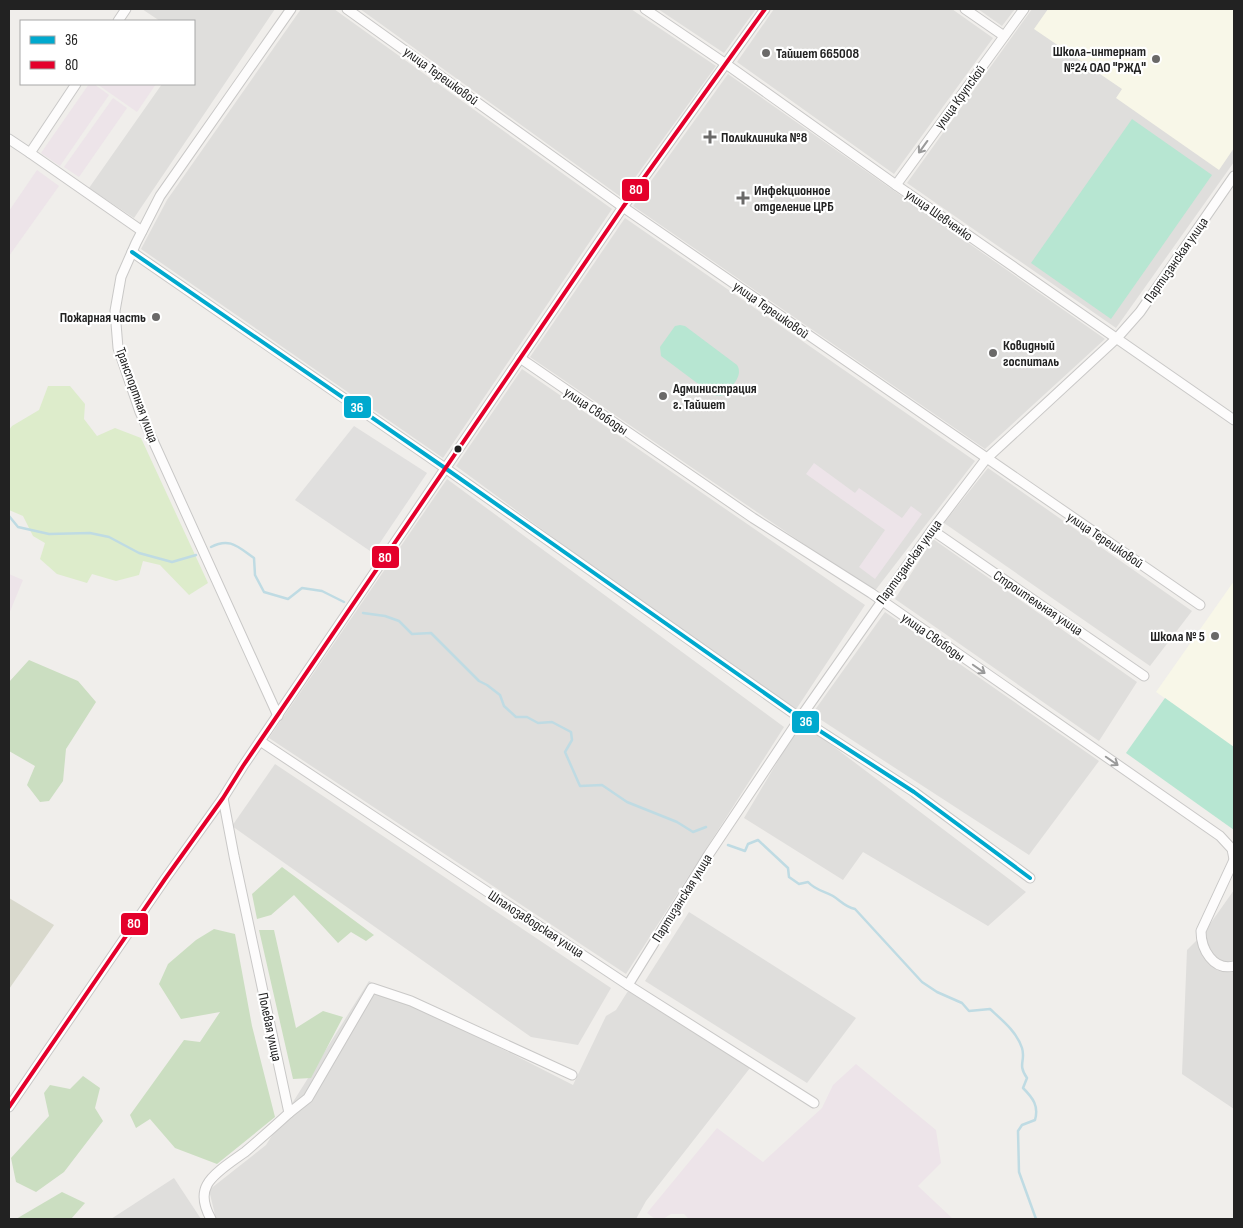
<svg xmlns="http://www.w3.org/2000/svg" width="1243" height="1228" viewBox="0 0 1243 1228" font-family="'Sofia Sans Condensed',sans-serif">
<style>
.residential{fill:#dfdedc}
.industrial{fill:#ede4e9}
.education{fill:#f8f7e8}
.construction{fill:#d9d9cd}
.grass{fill:#ddeccb}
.forest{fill:#cbdec1}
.pitch{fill:#b7e6d2}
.parking{fill:#e0dfde}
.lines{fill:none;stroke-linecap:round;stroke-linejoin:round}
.stream{stroke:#bfdbe3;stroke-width:2.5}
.minor-casing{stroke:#c9c8c7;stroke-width:11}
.minor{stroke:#fdfcfc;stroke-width:9}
.bus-1-casing{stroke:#fff;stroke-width:8}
.bus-2-casing{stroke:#fff;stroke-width:8}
.bus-1{stroke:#00a9ce;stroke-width:4}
.bus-2{stroke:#e4002b;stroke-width:4}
.oneway{stroke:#9a9a9a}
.poi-dot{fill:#6a6968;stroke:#fff;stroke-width:2}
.bus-dot{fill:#222;stroke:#fff;stroke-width:2}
.labels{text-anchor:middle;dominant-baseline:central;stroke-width:4.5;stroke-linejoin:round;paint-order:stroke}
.poi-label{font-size:14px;font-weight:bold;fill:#222;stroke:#fff;text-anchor:start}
.street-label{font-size:14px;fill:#222;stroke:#fff}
.line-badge{stroke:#fff;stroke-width:2}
.badge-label{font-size:14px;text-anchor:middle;font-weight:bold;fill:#fff}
</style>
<rect width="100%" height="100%" fill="#f0eeeb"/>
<g class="residential">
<polygon points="142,9 275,9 134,218 89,188 162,84 194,84 194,21 160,21"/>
<polygon points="301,9 334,9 612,209 443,458 141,249 167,200"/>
<polygon points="360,9 631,9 716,66 621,197"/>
<polygon points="658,9 756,9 724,53"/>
<polygon points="774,9 952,9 993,38 894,174 737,62"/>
<polygon points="978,9 1015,9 1002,26"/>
<polygon points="1032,9 1234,9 1234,162 1116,328 907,183"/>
<polygon points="728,74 1105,339 985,449 633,206"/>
<polygon points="625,218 975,461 874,592 530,357"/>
<polygon points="522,369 865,605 793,714 456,466"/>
<polygon points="988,468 1192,611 1150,666 944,523"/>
<polygon points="447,479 784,727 626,974 269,738"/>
<polygon points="933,539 1137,682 1099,741 895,599"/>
<polygon points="885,612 1099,761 1029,855 812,714"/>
<polygon points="801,722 1017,885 1026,892 988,926 863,852 843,880 744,818"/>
<polygon points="275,764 611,988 578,1045 531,1037 232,826"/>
<polygon points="1234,890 1234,1109 1182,1074 1187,950 1203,934"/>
<polygon points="689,912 856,1018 807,1083 645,981"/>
<polygon points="369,981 573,1085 606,1016 616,1010 628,991 750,1068 646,1201 636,1219 216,1219 209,1190 266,1145"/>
<polygon points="174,1178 201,1219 111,1219"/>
</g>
<g class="industrial">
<polygon points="89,84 94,84 109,95 60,166 41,153"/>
<polygon points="97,84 156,84 137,112"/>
<polygon points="113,98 127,108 79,177 64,167"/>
<polygon points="37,170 59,186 9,256 9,211"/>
<polygon points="814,463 855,493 859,488 902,518 911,506 922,514 875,579 859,567 885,530 806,474"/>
<polygon points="9,574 23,580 9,614"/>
<polygon points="856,1064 936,1130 941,1163 918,1186 953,1219 689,1219 684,1214 671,1214 663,1219 655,1219 647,1213 717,1128 763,1162 822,1108 833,1085"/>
</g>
<g class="education">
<polygon points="1048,9 1234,9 1234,148 1219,170 1116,98 1122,89 1034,29"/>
<polygon points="1234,581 1234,747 1156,692"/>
</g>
<polygon class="construction" points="9,898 54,925 9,989"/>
<polygon class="grass" points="48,386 70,386 85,404 84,419 97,436 115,428 141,438 208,583 189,595 160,565 143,561 139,575 116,581 92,574 87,583 57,574 40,559 45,543 33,536 23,516 9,510 9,430 12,426 39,410"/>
<g class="forest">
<polygon points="29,660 78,681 96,702 66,749 63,781 49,801 40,802 27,785 35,766 9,751 9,682"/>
<polygon points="282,867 374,935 366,941 351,932 338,943 294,895 271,915 257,919 252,894"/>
<polygon points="214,929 235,934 252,1026 275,1117 217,1164 175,1148 150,1119 136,1128 130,1115 184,1040 200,1042 220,1012 181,1019 159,984 168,964 196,940"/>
<polygon points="259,930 274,930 296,1028 323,1011 343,1017 311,1078 293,1079"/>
<polygon points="83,1076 100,1088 95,1108 103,1121 64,1172 36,1192 16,1182 11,1158 49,1116 44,1093 50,1085 70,1089"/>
<polygon points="62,1192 85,1203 71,1219 16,1219"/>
</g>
<g class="pitch">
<polygon points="1132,119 1212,175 1111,319 1031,263"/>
<path d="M 680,325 L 685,326 L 737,365 C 744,376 731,387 724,395 L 721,396 L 713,395 L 661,356 L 660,347 L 675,326 Z"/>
<polygon points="1165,698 1234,747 1234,830 1126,753"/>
</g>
<polygon class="parking" points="354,426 427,473 373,553 295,500"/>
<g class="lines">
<g class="stream">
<polyline points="9,516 18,527 49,534 90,533 109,537 139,553 172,562 196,555"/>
<path d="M 211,547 C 230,537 238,547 254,558 L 255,575 L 264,592 L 288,599 L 302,588 L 322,591 L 344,602"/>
<polyline points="363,613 385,616 399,621 412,634 431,633 479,681 487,685 500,695 504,706 516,717 527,717 538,723 552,722 571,732 572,740 565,752 580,786 602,785 627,802 677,822 693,832 706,827"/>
<path d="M 728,845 L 745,851 L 748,844 L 758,840 L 788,868 L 789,877 L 799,884 L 808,882 C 815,890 824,891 833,896 C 841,901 845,907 855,909 L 922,982 L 937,992 L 962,1003 L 969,1011 L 990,1009 C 1002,1020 1017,1032 1022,1048 C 1026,1061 1017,1064 1027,1078 L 1023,1088 C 1033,1098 1039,1106 1035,1120 L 1022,1125 L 1018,1131 L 1019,1172 L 1036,1219"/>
</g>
<g class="minor-casing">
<g id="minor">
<polyline points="347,9 623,207 1200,605"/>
<polyline points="645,9 726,64 896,185 1234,420"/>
<polyline points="965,9 1004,36"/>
<polyline points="118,21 126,9"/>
<polyline points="76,84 30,153 142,231"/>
<polyline points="9,139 30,153"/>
<polyline points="896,185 1024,9"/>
<polyline points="132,252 445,468 800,718 914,792 1030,878"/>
<polyline points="520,358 753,518 871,593 1220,836 1232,849 1234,859"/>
<polyline points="932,530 1144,676"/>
<polyline points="278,716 140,412 118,348 115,311 121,277 136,243 160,196 291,9"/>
<polyline points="260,741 628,985 814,1103"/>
<path d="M 1234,860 L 1201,931 C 1201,949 1213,971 1234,966"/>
<polyline points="628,985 709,854 800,718 932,530 986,459 1117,338 1140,312 1234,176"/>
<polyline points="9,1107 165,879 223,798 243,766 623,207 765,9"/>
<polyline points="289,1113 308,1098 372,988 411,1001 572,1075"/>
<path d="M 211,1219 C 206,1210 201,1196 207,1185 C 213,1173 234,1160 245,1152 C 260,1139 275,1126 289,1113 L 234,856 L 223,798"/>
</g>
</g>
<use href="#minor" class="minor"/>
<g class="bus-1-casing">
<polyline id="bus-1" points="132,252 445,468 800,718 914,792 1030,878"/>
</g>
<g class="bus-2-casing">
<polyline id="bus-2" points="9,1107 165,879 223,798 243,766 623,207 765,9"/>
</g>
<use href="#bus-1" class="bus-1"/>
<use href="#bus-2" class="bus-2"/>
</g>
<defs><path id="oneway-shaft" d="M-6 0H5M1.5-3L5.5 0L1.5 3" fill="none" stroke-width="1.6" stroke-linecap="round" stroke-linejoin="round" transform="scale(1.25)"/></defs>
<g class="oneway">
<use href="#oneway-shaft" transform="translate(923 147) rotate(126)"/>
<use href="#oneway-shaft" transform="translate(979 669) rotate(35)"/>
<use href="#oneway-shaft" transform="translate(1112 761) rotate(35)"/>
</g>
<g class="poi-dot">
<circle cx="766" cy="53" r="5"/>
<circle cx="1156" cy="59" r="5"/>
<path d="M707.5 129.5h5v5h5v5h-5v5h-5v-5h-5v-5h5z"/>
<path d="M740.5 190.5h5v5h5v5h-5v5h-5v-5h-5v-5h5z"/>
<circle cx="156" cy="317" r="5"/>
<circle cx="993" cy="353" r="5"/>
<circle cx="663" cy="396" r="5"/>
<circle cx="1215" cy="636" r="5"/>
</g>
<circle class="bus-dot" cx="458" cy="449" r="4.5"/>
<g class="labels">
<g class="poi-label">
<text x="1146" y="51" text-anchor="end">Школа-интернат<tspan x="1146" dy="16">№24 ОАО "РЖД"</tspan></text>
<text x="776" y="53">Тайшет 665008</text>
<text x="721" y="137">Поликлиника №8</text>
<text x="754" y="190">Инфекционное<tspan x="754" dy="16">отделение ЦРБ</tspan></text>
<text x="146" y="317" text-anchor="end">Пожарная часть</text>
<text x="1003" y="345">Ковидный<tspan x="1003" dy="16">госпиталь</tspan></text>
<text x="673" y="388">Администрация<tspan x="673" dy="16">г. Тайшет</tspan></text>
<text x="1205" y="636" text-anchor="end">Школа № 5</text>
</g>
<g class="street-label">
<text transform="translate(441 76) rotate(36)">улица Терешковой</text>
<text transform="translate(960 97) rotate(-54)">улица Крупской</text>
<text transform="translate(939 215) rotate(35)">улица Шевченко</text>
<text transform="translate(1176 260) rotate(-55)">Партизанская улица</text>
<text transform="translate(771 310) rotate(35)">улица Терешковой</text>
<text transform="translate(137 395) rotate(70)">Транспортная улица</text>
<text transform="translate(596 411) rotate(34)">улица Свободы</text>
<text transform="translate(1105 540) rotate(34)">улица Терешковой</text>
<text transform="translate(909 562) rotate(-54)">Партизанская улица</text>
<text transform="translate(1038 603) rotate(34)">Строительная улица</text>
<text transform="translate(933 637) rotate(35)">улица Свободы</text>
<text transform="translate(682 898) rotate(-58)">Партизанская улица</text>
<text transform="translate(536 924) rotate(33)">Шпалозаводская улица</text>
<text transform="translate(270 1027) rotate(78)">Полевая улица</text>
</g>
</g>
<g class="line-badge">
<rect x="621" y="178" width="29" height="24" rx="5" fill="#e4002b"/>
<rect x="343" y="395" width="29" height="24" rx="5" fill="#00a9ce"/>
<rect x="371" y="545" width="29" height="24" rx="5" fill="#e4002b"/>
<rect x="791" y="710" width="29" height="24" rx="5" fill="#00a9ce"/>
<rect x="120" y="912" width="29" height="24" rx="5" fill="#e4002b"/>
</g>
<g class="badge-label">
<text x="636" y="194">80</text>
<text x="357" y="412">36</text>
<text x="385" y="562">80</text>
<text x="806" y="726">36</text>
<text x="134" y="928">80</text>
</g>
<rect width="1243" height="1228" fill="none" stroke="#222222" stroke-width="20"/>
<rect x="20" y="20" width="175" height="65" fill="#ffffff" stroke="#a7a7a7"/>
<rect x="30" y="36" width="25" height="8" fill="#00a9ce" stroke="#a7a7a7"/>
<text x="65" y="45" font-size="15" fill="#222222">36</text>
<rect x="30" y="61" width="25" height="8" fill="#e4002b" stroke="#a7a7a7"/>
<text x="65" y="70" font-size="15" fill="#222222">80</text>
</svg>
